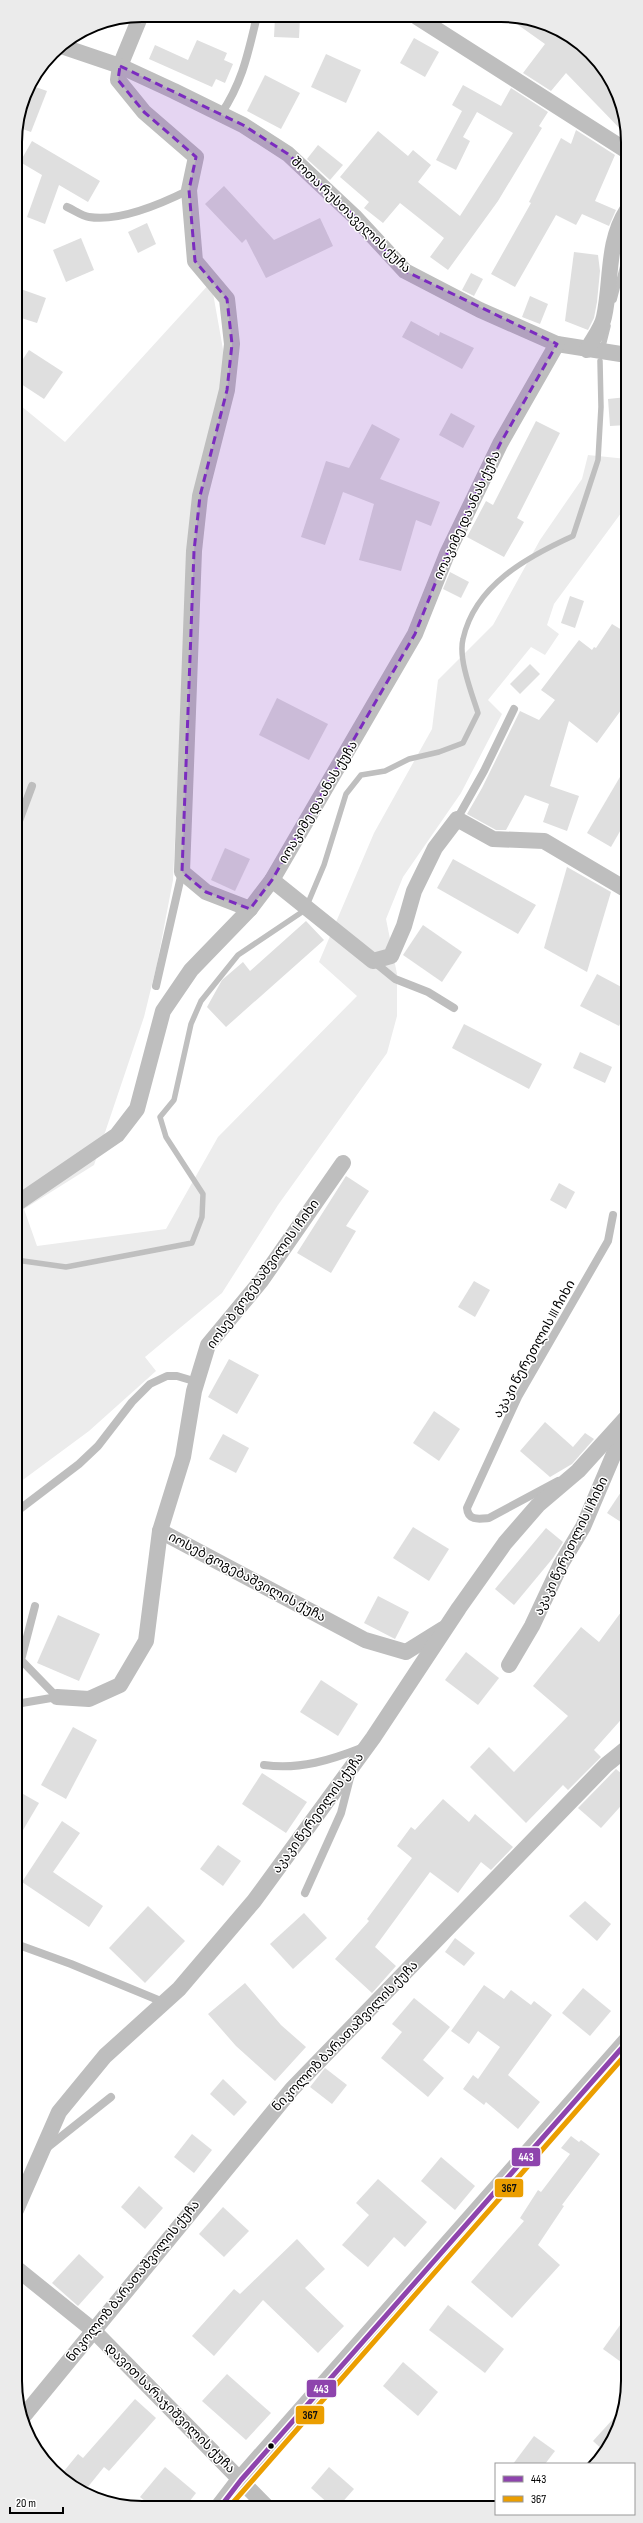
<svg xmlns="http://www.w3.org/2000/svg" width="643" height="2523" viewBox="0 0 643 2523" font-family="'Sofia Sans Condensed','Noto Sans Georgian',sans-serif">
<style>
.green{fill:#ececec}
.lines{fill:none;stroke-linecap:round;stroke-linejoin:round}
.stream{stroke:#bfbfbf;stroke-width:5.5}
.building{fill:#dfdfdf}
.service{stroke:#bebebe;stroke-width:8}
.minor{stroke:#bebebe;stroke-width:16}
.tertiary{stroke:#bebebe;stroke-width:20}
.bus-1-casing{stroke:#fff;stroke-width:8}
.bus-2-casing{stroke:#fff;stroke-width:8}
.bus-1{stroke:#8e44ad;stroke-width:5}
.bus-2{stroke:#eb9e00;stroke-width:5}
.marked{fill:#7b2cbf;fill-opacity:0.2;stroke:#7b2cbf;stroke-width:3;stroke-dasharray:8 5;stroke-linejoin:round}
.bus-dot{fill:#000;stroke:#fff;stroke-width:1.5}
.labels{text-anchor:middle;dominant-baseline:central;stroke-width:3;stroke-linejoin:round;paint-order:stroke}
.street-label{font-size:13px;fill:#000;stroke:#fff}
.rim{fill:none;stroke:#000;stroke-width:2}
.line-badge{stroke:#fff;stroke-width:1.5}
.badge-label{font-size:11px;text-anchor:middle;font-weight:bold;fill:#fff}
.pale-badge-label{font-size:11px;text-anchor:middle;font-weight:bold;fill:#111}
</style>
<rect width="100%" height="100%" fill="#fff"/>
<polygon class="green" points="211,282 226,366 190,528 173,880 157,964 144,1017 94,1165 24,1209 37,1246 166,1229 218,1137 357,996 319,962 374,833 432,729 438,680 493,625 540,540 582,479 588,455 627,459 627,505 554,604 547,625 559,634 545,655 531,647 488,700 502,714 461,793 403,877 386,919 397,974 397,1016 387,1053 278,1205 222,1293 145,1357 156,1371 89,1431 16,1485 15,401 65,442"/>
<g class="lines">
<g class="stream">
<polyline points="614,300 627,250"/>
<polyline points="603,346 608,326"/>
<path d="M 16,1260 L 66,1267 L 192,1243 L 202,1217 L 203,1194 L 166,1137 L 160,1117 L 174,1100 L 191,1024 L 201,1001 L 238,955 L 305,910 L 324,865 L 346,794 L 361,775 L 385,771 L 409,759 L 439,752 L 463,743 L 478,713 C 472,694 458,659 463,639 C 475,585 527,557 573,536 L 598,460 L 601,407 L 600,361"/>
</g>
</g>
<g class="building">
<polygon points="275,17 300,18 299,38 274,37"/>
<polygon points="507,17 526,17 547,25 546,27 599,67 615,86 627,125 627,136 566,73 551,91 523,73 545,44"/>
<polygon points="414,38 439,52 425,77 400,63"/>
<polygon points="197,40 227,53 224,60 233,64 225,83 216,79 212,87 149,59 155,45 188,60"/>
<polygon points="326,54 361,70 346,103 311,87"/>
<polygon points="265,75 300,93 281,129 247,111"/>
<polygon points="30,85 47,91 31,132 17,127 25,93"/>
<polygon points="463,85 501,106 511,88 548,112 539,126 542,128 498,201 448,270 430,257 444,238 400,203 383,223 364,208 369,202 340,177 378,131 408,156 413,150 431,165 418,182 460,216 513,133 477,112 463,137 470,141 456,170 436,160 462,111 452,105"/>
<polygon points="576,130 615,155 595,201 616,210 609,226 582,214 576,225 556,215 515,287 491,274 531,203 529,202 561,138 571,144"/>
<polygon points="32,141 100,181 88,202 59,185 45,224 27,217 42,175 20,162"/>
<polygon points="318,145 343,165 330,180 307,159"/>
<polygon points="224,186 274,240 320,218 333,246 266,278 246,239 242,243 205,204"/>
<polygon points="147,223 156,244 138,253 128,232"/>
<polygon points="81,238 94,270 66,282 53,250"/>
<polygon points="574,252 598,255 600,271 597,302 594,318 588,330 565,321"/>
<polygon points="471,273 483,279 474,296 462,290"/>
<polygon points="15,287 46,298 37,323 15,316"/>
<polygon points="530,296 548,304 540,324 522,317"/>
<polygon points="411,321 439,336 440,332 474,348 462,369 402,337"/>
<polygon points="29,350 63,372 44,399 15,380 15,371"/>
<polygon points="627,397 627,425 610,426 608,399"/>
<polygon points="451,413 475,426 463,448 439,435"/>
<polygon points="536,421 560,433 517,518 524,522 504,557 467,537 486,501 493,505"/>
<polygon points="372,424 400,439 380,479 440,502 431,526 416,520 401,571 359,560 374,504 343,492 325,545 301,537 326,461 349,468"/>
<polygon points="450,572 469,582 461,598 443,589"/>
<polygon points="570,596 584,601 575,628 561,623"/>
<polygon points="612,624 627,633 627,702 597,743 569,721 550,786 579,796 567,831 543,822 549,804 525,795 506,830 496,830 467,814 482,788 520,711 539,720 555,700 541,690 579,640 592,650 594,647 596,648"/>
<polygon points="530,664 540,674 520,694 510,684"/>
<polygon points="277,698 328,724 309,760 259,735"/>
<polygon points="627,765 627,819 611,847 587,833"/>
<polygon points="225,848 250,859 235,891 211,880"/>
<polygon points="453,859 536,905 518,934 437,888"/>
<polygon points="567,867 611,892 587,972 544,948"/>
<polygon points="306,921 324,940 226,1027 207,1007 222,980 243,962 250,971"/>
<polygon points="423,925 462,952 442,982 403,955"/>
<polygon points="597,974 627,990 627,1009 619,1026 580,1006"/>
<polygon points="464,1024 542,1064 529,1089 452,1048"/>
<polygon points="580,1052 612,1067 605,1083 573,1068"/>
<polygon points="346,1176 369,1191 346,1226 356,1231 331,1273 297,1253"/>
<polygon points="559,1183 575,1192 566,1209 550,1200"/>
<polygon points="474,1281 490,1290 475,1317 458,1307"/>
<polygon points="229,1359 259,1375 237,1414 208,1397"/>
<polygon points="434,1411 460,1429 439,1461 413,1443"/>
<polygon points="545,1422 573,1447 585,1433 594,1439 572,1464 550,1477 520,1451"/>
<polygon points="223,1434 249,1448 236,1473 209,1459"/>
<polygon points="627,1483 627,1526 607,1513"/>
<polygon points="413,1527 449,1549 429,1581 393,1558"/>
<polygon points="546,1528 563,1542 553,1558 514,1605 495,1589"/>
<polygon points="378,1596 409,1612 395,1639 364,1623"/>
<polygon points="627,1604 627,1713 594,1750 601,1757 568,1790 563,1785 526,1823 470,1767 489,1747 514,1772 568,1716 533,1686 581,1627 599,1642"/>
<polygon points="58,1615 100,1634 79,1681 37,1663"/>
<polygon points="466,1652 499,1678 478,1705 445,1680"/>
<polygon points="321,1680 358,1704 338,1736 300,1712"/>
<polygon points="73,1727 97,1740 66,1799 41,1785"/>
<polygon points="616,1769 628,1779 628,1798 601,1828 578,1808"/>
<polygon points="262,1773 307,1802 286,1833 242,1804"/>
<polygon points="16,1790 39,1803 16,1842"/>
<polygon points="443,1799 469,1822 475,1814 513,1847 491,1870 481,1862 458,1893 430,1872 375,1947 396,1966 372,1993 335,1959 369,1921 367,1919 412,1858 397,1846 411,1827 415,1830"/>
<polygon points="62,1821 80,1833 53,1872 103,1906 89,1927 22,1882"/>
<polygon points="218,1845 241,1861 223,1886 200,1869"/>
<polygon points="585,1901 611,1924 597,1941 569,1916"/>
<polygon points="148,1906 185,1941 145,1983 109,1948"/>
<polygon points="304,1913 327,1938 293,1969 270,1944"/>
<polygon points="455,1938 475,1953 464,1966 445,1952"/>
<polygon points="245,1983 281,2025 306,2047 275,2081 236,2046 208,2014"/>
<polygon points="484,1985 504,1999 511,1990 531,2005 534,2001 552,2015 508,2075 540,2102 518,2129 486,2102 484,2105 463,2089 473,2075 478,2079 500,2047 478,2031 469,2044 451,2031"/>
<polygon points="583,1988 611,2011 590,2036 562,2013"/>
<polygon points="414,1998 450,2027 423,2060 444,2078 428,2097 381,2058 402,2032 392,2024"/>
<polygon points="325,2068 347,2085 332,2104 310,2087"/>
<polygon points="223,2079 247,2102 234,2116 210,2094"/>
<polygon points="192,2134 212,2150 194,2173 174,2157"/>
<polygon points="571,2136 579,2142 581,2140 600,2154 562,2205 564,2206 538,2245 560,2265 512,2318 471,2282 524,2221 520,2218 538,2190 541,2192 570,2154 561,2148"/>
<polygon points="441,2157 475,2186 455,2210 421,2181"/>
<polygon points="378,2179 427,2222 405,2247 394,2237 368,2267 342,2245 369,2215 356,2203"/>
<polygon points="139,2186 163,2208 145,2229 121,2207"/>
<polygon points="223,2207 249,2231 224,2257 199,2234"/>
<polygon points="297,2239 325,2269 305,2288 344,2326 318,2353 263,2300 214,2356 192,2336 234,2289 240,2294"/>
<polygon points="79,2254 104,2277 78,2306 52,2283"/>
<polygon points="448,2305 504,2349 485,2373 429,2330"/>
<polygon points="628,2314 628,2367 603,2349"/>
<polygon points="403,2362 438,2392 418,2416 383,2386"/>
<polygon points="227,2374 271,2413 246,2440 202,2401"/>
<polygon points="135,2399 156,2418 109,2471 104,2467 83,2493 79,2491 60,2476 78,2454 83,2458"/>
<polygon points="624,2407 618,2430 605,2452 593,2441"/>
<polygon points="534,2436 555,2451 545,2464 513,2464"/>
<polygon points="165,2467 196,2493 186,2506 151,2506 140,2497"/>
<polygon points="329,2467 354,2489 339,2506 331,2506 311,2488"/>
</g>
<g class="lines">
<g class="service">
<path d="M 221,114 C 243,81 248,53 257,16"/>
<path d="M 67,207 C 74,210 82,216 89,217 C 119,222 163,203 189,190"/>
<polyline points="457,819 484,771 514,709"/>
<polyline points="16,829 32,786"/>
<polyline points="373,961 395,979 428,992 454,1008"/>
<polyline points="156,986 182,872"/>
<path d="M 558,1481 L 489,1518 C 479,1519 468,1521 467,1508 L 518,1397 L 608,1241 L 613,1215"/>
<polyline points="16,1512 79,1464 98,1446 132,1402 150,1384 167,1376 177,1376 197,1382"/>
<polyline points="35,1606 21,1660 57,1697"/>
<polyline points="16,1704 57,1697"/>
<path d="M 264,1765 C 300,1770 331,1760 364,1747"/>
<polyline points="305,1893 341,1813 351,1774"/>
<polyline points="16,1944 71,1964 163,2002"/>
<polyline points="48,2147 111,2097"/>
</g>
<g class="minor">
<polyline points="141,15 120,66 118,80 144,112 196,157 189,190 195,261 227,299 232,344 227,390 200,496 194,551 182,872 206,892 250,909"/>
<polyline points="417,17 627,151"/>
<polyline points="61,46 120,66 174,91 243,125 288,154 354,216 405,271 480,310 557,344 627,355"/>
<path d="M 587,350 C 592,340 602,328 604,317 C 612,281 606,243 627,210"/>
<polyline points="272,880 373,961 391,956 404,926 414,891 435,848 457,819 493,839 544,841 627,890"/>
<polyline points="16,1204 117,1135 137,1109 163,1011 191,970 250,909 272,880 415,634 447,554 500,444 557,344"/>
<polyline points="160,1531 365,1640 406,1652 443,1629"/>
<polyline points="509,1665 532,1626 561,1564 583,1527 627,1423"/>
<polyline points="57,1697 89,1699 120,1685 146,1641 160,1531 183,1457 194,1391 208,1345 261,1281 343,1163"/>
<polyline points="16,2210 59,2112 105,2056 179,1989 254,1901 373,1738 459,1608 505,1543 538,1505 578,1471 627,1417"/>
<polyline points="16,2268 93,2330 266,2506"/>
<polyline points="22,2418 292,2089 606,1765 627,1748"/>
</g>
<polyline class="tertiary" points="221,2506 241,2480 628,2041"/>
<g class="bus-1-casing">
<polyline id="bus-1" points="221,2506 241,2480 628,2041"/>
</g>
<g class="bus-2-casing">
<polyline id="bus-2" points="230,2506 628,2052"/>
</g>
<use href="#bus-1" class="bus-1"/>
<use href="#bus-2" class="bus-2"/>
</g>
<path class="marked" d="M 120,66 L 243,125 L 288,154 L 354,216 L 405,271 L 557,344 L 500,444 L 447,554 L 415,634 L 272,880 L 250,909 L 206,892 L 182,872 L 194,551 L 200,496 L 227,390 L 232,344 L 227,299 L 195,261 L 189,190 L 196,157 L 144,112 L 118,80 Z"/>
<circle class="bus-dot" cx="271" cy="2446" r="3.5"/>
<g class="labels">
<g class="street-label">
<text transform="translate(351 215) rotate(44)">შოთა რუსთაველის ქუჩა</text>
<text transform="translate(467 515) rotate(-65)">იოაკიმე და ანას ქუჩა</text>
<text transform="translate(318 802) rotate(-59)">იოაკიმე და ანას ქუჩა</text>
<text transform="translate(263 1274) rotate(-54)">იოსებ გოგებაშვილის I ჩიხი</text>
<text transform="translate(534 1349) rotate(-61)">აკაკი წერეთლის III ჩიხი</text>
<text transform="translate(571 1546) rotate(-64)">აკაკი წერეთლის II ჩიხი</text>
<text transform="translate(247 1577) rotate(28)">იოსებ გოგებაშვილის ქუჩა</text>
<text transform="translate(318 1813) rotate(-54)">აკაკი წერეთლის ქუჩა</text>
<text transform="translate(345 2036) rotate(-46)">ნიკოლოზ ბარათაშვილის ქუჩა</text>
<text transform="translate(133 2281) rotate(-51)">ნიკოლოზ ბარათაშვილის ქუჩა</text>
<text transform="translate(170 2408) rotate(45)">დავით სარაჯიშვილის ქუჩა</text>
</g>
</g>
<path d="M0 0H643V2523H0ZM142 22H501A120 120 0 0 1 621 142V2381A120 120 0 0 1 501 2501H142A120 120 0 0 1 22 2381V142A120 120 0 0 1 142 22Z" fill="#ebebeb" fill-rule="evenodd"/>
<path class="rim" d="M142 22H501A120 120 0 0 1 621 142V2381A120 120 0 0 1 501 2501H142A120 120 0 0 1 22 2381V142A120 120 0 0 1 142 22Z"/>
<g class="line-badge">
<rect x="511" y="2147" width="30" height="20" rx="4" fill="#8e44ad"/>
<rect x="494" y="2178" width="30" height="20" rx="4" fill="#eb9e00"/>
<rect x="306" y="2379" width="31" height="19" rx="4" fill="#8e44ad"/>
<rect x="295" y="2405" width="30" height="20" rx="4" fill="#eb9e00"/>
</g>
<g class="badge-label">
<text x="526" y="2161">443</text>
<text x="321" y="2393">443</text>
</g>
<g class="pale-badge-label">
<text x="509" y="2192">367</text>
<text x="310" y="2419">367</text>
</g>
<rect x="495" y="2463" width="140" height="52" fill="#ffffff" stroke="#999999"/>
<rect x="503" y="2476" width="20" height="6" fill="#8e44ad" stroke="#999999"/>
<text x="531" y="2483" font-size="12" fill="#000000">443</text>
<rect x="503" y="2496" width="20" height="6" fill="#eb9e00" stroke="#999999"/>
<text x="531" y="2503" font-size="12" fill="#000000">367</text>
<path d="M10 2507v6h53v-6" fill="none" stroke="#000000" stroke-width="2"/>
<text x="16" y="2507" font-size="12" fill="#000000" stroke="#ffffff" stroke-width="3" paint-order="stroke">20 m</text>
</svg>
